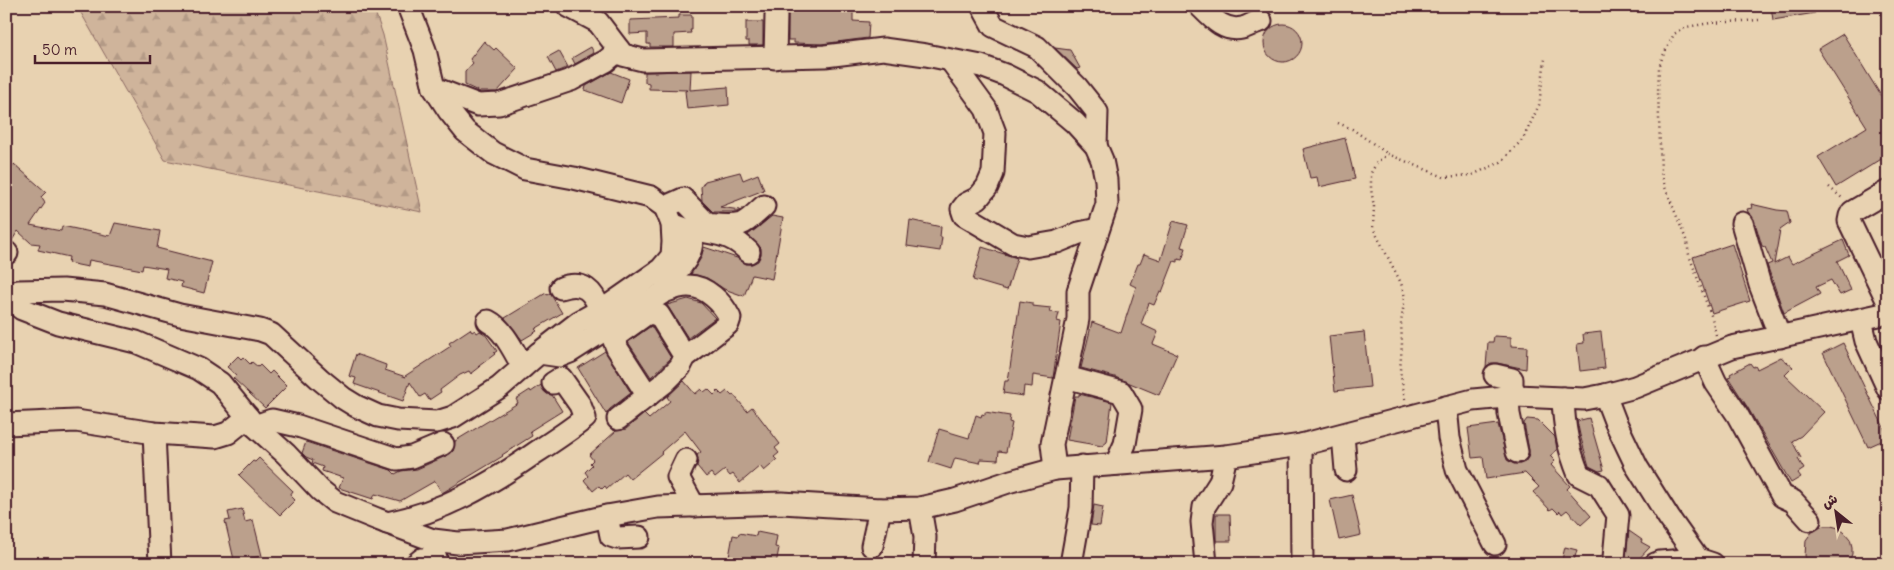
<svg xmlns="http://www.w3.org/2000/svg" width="1894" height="570" viewBox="0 0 1894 570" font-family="Delius,'Playpen Sans Arabic',sans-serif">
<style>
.forest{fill:url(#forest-firs);stroke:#8c6a63}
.building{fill:#bba08c;stroke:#4a1f2b}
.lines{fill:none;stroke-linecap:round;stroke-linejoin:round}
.minor-casing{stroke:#4a1f2b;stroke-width:25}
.path{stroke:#4a1f2b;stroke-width:2.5;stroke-dasharray:1 4;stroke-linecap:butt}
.minor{stroke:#e8d2b1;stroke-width:21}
</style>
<defs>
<pattern id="forest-firs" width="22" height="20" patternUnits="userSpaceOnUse" patternTransform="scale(1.25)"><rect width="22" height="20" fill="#cfb49b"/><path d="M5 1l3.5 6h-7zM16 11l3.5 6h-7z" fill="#b39a86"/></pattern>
</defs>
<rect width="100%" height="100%" fill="#e8d2b1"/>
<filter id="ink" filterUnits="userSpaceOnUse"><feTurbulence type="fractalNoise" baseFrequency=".02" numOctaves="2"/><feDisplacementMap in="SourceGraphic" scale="10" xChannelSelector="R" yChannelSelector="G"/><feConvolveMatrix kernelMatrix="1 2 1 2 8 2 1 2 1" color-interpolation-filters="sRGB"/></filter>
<g filter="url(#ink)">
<polygon class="forest" points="77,6 373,6 383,35 422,212 165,160"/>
<g class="building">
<polygon points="784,6 821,6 821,9 853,10 853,21 869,22 868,38 821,44 794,43 794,40 788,40 788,15"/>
<polygon points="1771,6 1815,6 1815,13 1773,20"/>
<polygon points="679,15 692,15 692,30 690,30 691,33 674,34 674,47 650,47 650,44 647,44 647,33 630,34 630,20 679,18"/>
<polygon points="746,22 763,22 763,45 749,45 749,41 746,41"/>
<circle cx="1283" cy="43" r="19"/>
<polygon points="1843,34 1888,107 1888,155 1836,187 1818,157 1867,127 1818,49"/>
<polygon points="484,41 494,50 496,48 518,69 497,92 480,92 465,85 465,72 473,63 470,59"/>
<polygon points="591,47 594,53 575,64 572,58"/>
<polygon points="1055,48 1070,50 1080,68 1077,69"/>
<polygon points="559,51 568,67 556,72 548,57"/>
<polygon points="691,71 690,90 728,87 729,105 687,109 685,91 688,90 649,89 649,83 645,82 645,72"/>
<polygon points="611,72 629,79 621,103 585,90 586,86"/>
<polygon points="1345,138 1355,179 1319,187 1317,177 1310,178 1303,149"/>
<polygon points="14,164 46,192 41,197 45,203 30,225 61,231 62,226 110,236 115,223 160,231 157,248 212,262 204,293 181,287 182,282 165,278 167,269 143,265 142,270 89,260 88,267 68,263 69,257 38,250 40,244 31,243 18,231 11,242 6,240 6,175"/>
<polygon points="740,172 743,180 758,174 764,190 720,207 740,210 737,212 713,212 702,201 701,187 705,181"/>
<polygon points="1751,204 1777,210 1787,211 1790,223 1780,230 1774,264 1788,257 1792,264 1843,240 1849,255 1837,261 1851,290 1840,295 1831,280 1816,287 1820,294 1784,313 1767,265 1772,263 1765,247 1762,246 1754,219 1748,212 1747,209 1752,208"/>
<polygon points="772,216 783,218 772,279 752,275 744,296 724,289 707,278 691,274 701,258 704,247 737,258 746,264 752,264 758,261 761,254 761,248 748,235"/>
<polygon points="910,220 941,227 940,237 942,237 940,251 907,246"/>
<polygon points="1173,221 1188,225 1181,247 1186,248 1182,260 1178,259 1178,262 1174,261 1162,292 1160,291 1154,305 1149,303 1141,324 1158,332 1153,344 1177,354 1159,395 1115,377 1081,368 1092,322 1121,333 1136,287 1130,284 1138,264 1140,264 1144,254 1161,260"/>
<polygon points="1732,244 1750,301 1712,313 1693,257"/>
<polygon points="982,247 1017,258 1007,290 973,280"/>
<polygon points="546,293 547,295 550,293 562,313 535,329 537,331 522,340 505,318"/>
<polygon points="688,299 701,303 715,318 688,338 667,305"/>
<polygon points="1020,301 1032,303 1032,306 1051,308 1050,312 1059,313 1057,321 1061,322 1053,378 1033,375 1032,387 1024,386 1023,396 1003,393 1005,381 1008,381"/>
<polygon points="651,326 671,358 651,377 628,342"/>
<polygon points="470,329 472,332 475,330 477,333 480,331 485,334 497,351 494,353 495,354 479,366 480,367 471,374 469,371 460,375 440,390 441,392 429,400 425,394 420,397 410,382 403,401 354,384 356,378 349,376 356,354 386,365 385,370 406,377 405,376 451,346 449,343"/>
<polygon points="1364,332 1370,387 1335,391 1329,336"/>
<polygon points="1601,332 1605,368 1580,371 1577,344 1584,343 1583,334"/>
<polygon points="1494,336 1511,337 1511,346 1527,347 1526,369 1497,363 1491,363 1486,367 1488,342 1493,342"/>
<polygon points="1843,343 1888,436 1888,438 1868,447 1823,353"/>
<polygon points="605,351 631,393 610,409 606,414 578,368"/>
<polygon points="238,356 241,359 243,357 250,364 252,362 258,367 260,365 269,374 272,371 287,386 265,408 233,378 236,375 227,367"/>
<polygon points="1781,357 1793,367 1785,375 1824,412 1801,436 1792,441 1801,458 1798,459 1804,469 1798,473 1801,477 1791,483 1748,408 1728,377 1731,376 1730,374 1750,363 1753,367 1755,366 1757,369"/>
<polygon points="684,381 695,394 701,389 704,392 708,389 714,395 718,391 722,395 727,391 732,396 733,394 747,411 752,407 780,444 775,448 779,453 774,457 777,460 764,471 760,466 740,483 733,474 730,476 725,470 715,478 711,473 706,477 697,466 698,459 697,455 701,452 685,431 661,452 662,453 630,479 625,473 607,489 605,486 602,489 599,486 593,491 584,480 588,476 585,472 592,465 590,463 593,460 589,455 616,431 626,429 644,414 649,419 670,401 667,397"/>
<polygon points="541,385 547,394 552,395 562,411 530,431 532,436 502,455 503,456 442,493 435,481 400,501 375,494 373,499 339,488 343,478 322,471 323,467 312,463 313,460 306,457 302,453 306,442 391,470 395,474 401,471 417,469 448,455 453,451 455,441 518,403 516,399 530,390 531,392"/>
<polygon points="1079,394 1112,402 1107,442 1102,446 1067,440 1075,396 1079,396"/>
<polygon points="985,412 1010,416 1009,422 1012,423 1006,452 999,451 998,460 981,459 980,463 955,458 951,469 929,462 939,429 969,438 976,415 981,417 982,414 985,415"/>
<polygon points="1589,418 1604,470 1599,471 1589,466 1580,435 1577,421"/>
<polygon points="1527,419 1538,420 1555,437 1557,450 1550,456 1555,461 1551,465 1570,486 1567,489 1591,516 1581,525 1567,510 1562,514 1560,511 1558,513 1553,508 1550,510 1533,492 1539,487 1525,473 1486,479 1483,457 1472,458 1468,428 1498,424 1507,460 1514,464 1520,464 1525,462 1529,456 1529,450 1524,423"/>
<polygon points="259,458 293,491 290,495 295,500 280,515 239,475 253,461 255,462"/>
<polygon points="1352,495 1361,535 1339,540 1330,500"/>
<polygon points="1094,505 1103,507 1100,526 1091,525"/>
<polygon points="242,509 245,522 253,520 262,556 252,558 253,564 235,564 225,521 230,520 228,512"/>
<polygon points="1216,514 1230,514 1231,541 1216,541"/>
<polygon points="1823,526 1831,526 1839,528 1845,533 1850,539 1852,547 1852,554 1848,564 1809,564 1805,556 1806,540 1812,532"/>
<polygon points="1629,531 1642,540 1641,542 1650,547 1634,564 1625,564"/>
<polygon points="757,532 777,536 775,547 779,548 776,564 743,564 733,562 734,559 729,557 733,535 738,536 739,533 756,536"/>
<polygon points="1565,547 1577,550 1573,564 1561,564"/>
</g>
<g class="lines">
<g class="minor-casing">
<g id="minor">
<polyline points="568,6 598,22 623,55 643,60 825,56 883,49 926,55 981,66 1005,75 1037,91 1075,123 1096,146 1102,160 1106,180 1107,204 1078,291 1078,319 1052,444 1055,469"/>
<polyline points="982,6 993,26 1037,47 1077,87 1097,112 1096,146"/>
<path d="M 1200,6 C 1212,18 1224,32 1242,28 C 1248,27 1254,22 1261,21"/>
<polyline points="775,58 776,15"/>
<polyline points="951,61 986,109 995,133 993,173 987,187 978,198 966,204 962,209 964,215 1013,244 1028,247 1057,242 1079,233 1098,229"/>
<polyline points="434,88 478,105 499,104 571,80 606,61 619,50"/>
<polyline points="1888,191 1852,212 1850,216 1849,221 1888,302"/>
<path d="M 665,207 L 683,199 L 707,224 C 717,225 731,227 741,224 C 749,221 757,212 764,206"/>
<polyline points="1742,223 1760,285 1780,337"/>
<path d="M 706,232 C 725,235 735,238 749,252"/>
<polyline points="6,253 7,253"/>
<path d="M 665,279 C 682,270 696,251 691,231 L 672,224"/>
<path d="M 561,288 C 583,280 594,291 600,311"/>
<polyline points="6,294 18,291 63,290 105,294 180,315 260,330 271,334 321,380 343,398 356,406 378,416 398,420 437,422 453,417 500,387 539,353 579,322 608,306 661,269 672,256 673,242 672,224 665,207 651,197 574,178 525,169 493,153 465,131 449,111 434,88 425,50 408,6"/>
<polyline points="6,297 22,309 58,323 136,342 199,369 220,383 255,426 286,454 320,490 335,502 377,519 433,540 458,543 508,540 607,516 658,507 782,503 880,509 920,508 955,500 1011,481 1055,469 1226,456 1301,445 1473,400 1516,396 1584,399 1605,395 1635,387 1732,347 1888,313"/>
<polyline points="1861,320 1866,341 1888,389"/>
<path d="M 488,321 C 504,329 514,352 523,367"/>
<path d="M 539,353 L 560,356 L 570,352 L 664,292 C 672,289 679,286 688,286 C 706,286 723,303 730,318 L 728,324 L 685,357 L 680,367 L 664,383 L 618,419"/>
<polyline points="1704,357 1716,383 1737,414 1782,496 1793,501 1810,520"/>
<polyline points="1495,375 1512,379 1512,386 1516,396"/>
<polyline points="1066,377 1121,392 1131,409 1125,444 1116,464"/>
<polyline points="1605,395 1615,421 1637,467 1669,518 1698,559 1713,564"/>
<polyline points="648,396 617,348 613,338 648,313 659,315 685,357"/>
<polyline points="1508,397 1509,414 1517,452"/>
<path d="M 1563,398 C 1564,427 1568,448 1579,475 L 1599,485 L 1618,515 L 1614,558"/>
<polyline points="1446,407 1449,438 1457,470 1495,544"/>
<polyline points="6,424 76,421 154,433 215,437 228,433 248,417"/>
<polyline points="255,426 272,420 298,426 397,459 412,457 443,444"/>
<polyline points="154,433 160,564"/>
<polyline points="1343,435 1346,470"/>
<polyline points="1301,445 1302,564"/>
<polyline points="686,460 678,477 694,506"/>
<polyline points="920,508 925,537 924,564"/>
<polyline points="607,516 611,536 617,538 639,537"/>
<path d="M 387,523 C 443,512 489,485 535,453 C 552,442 569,431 585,418 L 580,405 L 561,378 L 553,383"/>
<polyline points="433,540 436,564"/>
<polyline points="872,546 880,509"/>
<polyline points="416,564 422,559 436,558"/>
<polyline points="1071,564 1081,508 1082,466"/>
<polyline points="1206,564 1202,522 1204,507 1220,482 1226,456"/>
<polyline points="1655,564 1660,562 1698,559"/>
</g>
</g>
<g class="path">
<polyline points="1338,123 1352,129 1388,154"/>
<polyline points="1829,187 1843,199"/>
<polyline points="1716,335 1712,318 1689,255 1687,242 1665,187 1661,172 1658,92 1659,68 1662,58 1674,34 1686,27 1711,23 1759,20"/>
<polyline points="1405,399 1400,371 1402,343 1401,322 1405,297 1401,283 1373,228 1374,207 1371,189 1371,173 1377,162 1388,154 1444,177 1472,175 1501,162 1523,139 1539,105 1545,59"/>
</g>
<use href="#minor" class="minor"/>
</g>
</g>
<rect width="1894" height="570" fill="none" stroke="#e8d2b1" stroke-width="25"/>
<rect x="12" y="12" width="1869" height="545" fill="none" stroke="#4a1f2b" stroke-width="2" filter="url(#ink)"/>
<g transform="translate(1836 512) rotate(330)" stroke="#e8d2b1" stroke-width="4" paint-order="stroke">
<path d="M0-4L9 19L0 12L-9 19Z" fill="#4a1f2b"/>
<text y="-8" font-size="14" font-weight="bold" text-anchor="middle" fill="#4a1f2b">ش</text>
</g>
<path d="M35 55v8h115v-8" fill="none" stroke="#4a1f2b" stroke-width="2.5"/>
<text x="42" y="55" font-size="15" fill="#4a1f2b" stroke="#e8d2b1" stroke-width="4" paint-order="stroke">50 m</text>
</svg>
